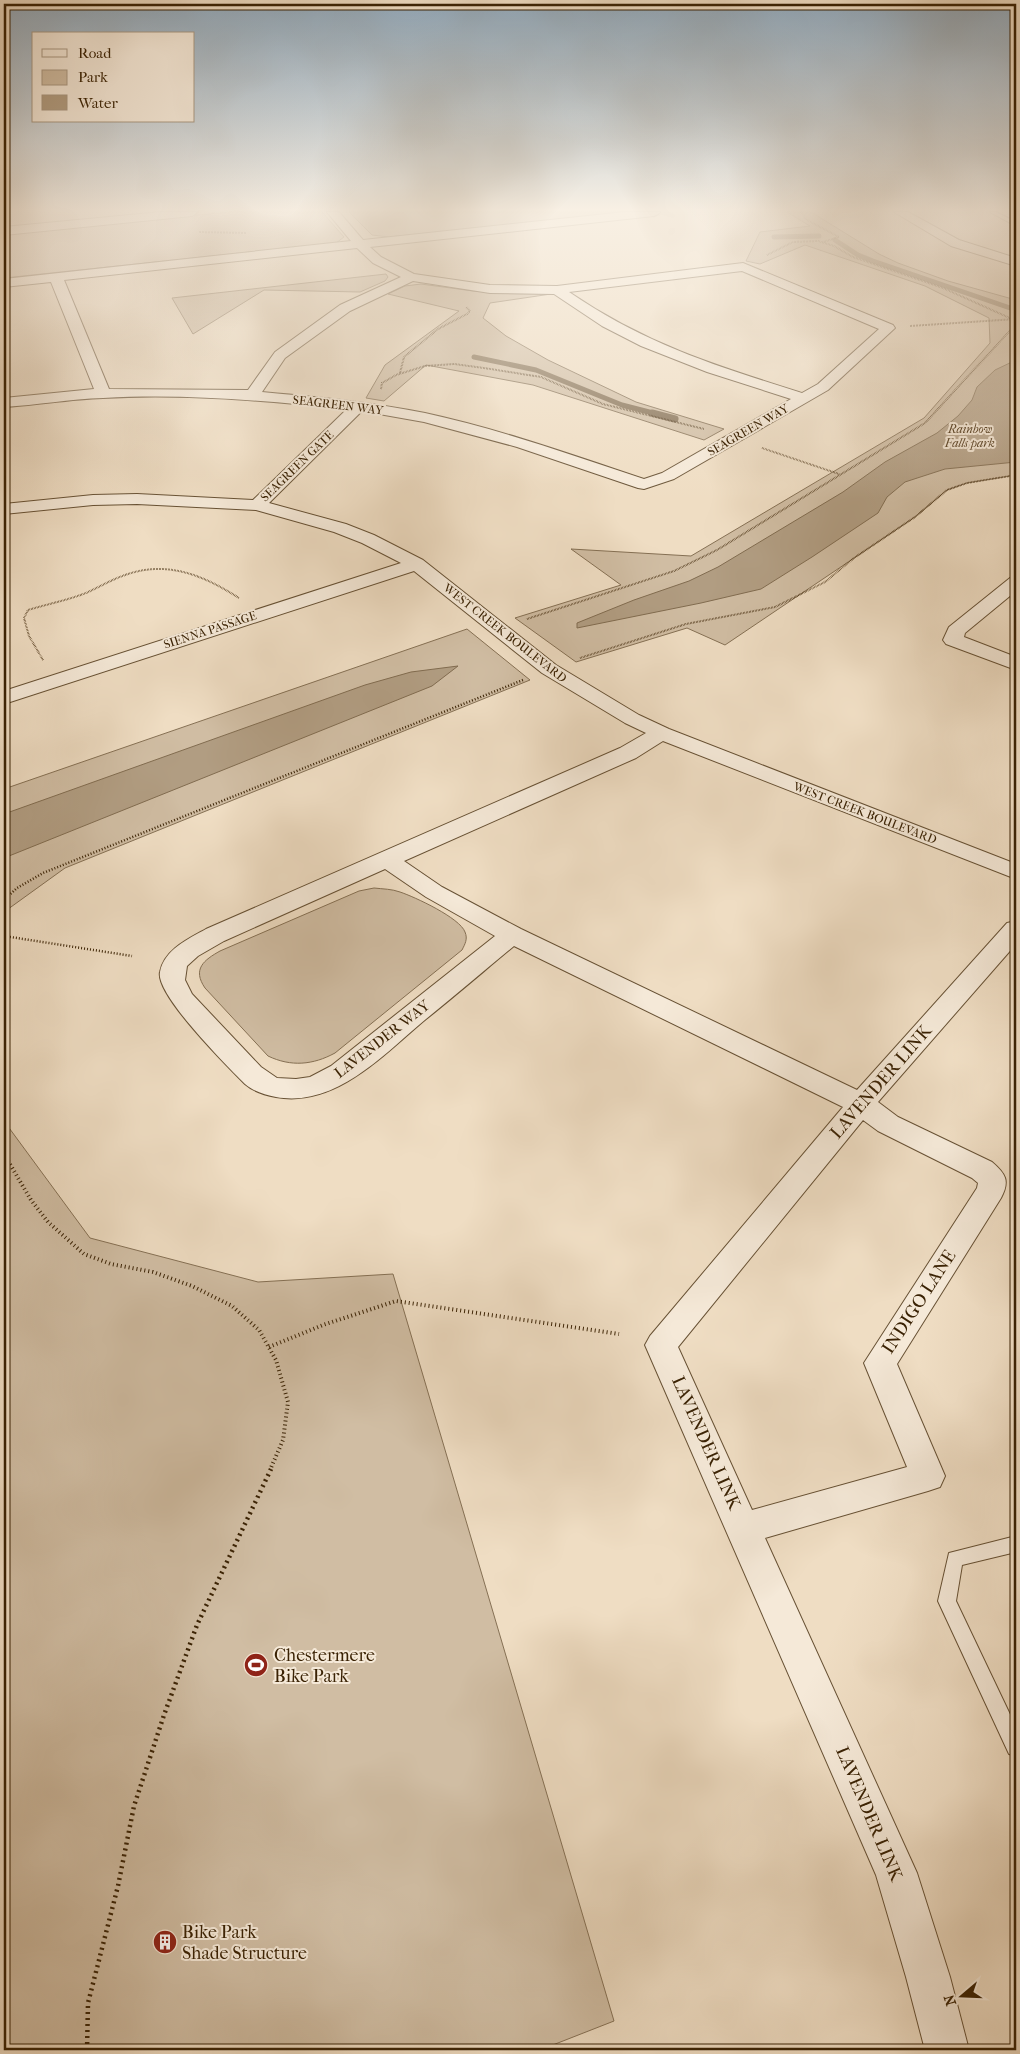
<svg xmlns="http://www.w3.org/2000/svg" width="1020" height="2054" viewBox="0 0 1020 2054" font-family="'IM FELL French Canon',serif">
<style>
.green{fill:#d0bda3;stroke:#857054}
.water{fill:#b19d82;stroke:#816c50}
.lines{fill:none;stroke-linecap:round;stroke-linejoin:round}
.stream-far1{stroke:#816c50;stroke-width:5}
.stream{stroke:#816c50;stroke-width:7}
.lane-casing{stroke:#675134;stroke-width:2}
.street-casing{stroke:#675134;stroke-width:2}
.path-far3{stroke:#3a2204;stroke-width:2;stroke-dasharray:0.5 1;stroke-linecap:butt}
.path-far2{stroke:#3a2204;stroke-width:2.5;stroke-dasharray:1 2;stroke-linecap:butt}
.path-far1{stroke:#3a2204;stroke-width:4;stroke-dasharray:1 3;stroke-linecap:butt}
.path{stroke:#3a2204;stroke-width:4.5;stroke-dasharray:2 4;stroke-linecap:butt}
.lane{fill:#f5e9d8;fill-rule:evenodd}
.street{fill:#f5e9d8;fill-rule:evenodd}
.labels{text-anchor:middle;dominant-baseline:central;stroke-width:4;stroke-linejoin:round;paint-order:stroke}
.far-street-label{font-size:12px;fill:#3a2204;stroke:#f5e9d8}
.far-park-label{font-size:12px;font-style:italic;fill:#60492c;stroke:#f5e9d8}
.street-label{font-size:15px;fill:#3a2204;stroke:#f5e9d8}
.near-street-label{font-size:18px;fill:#3a2204;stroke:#f5e9d8}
.near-poi-label{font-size:18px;fill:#3a2204;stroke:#f5e9d8;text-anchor:start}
</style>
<rect width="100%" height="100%" fill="#efddc3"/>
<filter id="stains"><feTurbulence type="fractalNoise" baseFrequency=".004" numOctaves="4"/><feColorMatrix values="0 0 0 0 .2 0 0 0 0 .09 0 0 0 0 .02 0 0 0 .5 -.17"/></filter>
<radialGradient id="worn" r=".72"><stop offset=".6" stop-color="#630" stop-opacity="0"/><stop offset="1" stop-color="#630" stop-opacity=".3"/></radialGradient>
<g class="green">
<polygon points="228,212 322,212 344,237 336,243 325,244 4,278 4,234"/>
<polygon points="349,212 627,212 389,237 372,235"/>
<polygon points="787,212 811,212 879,254 898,263 948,281 1016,300 1016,475 967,483 947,490 915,517 725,645 687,628 576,662 515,618 621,585 571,549 691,556 924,418 990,343 989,318 925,286 805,245 760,264 746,261 760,232 810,226"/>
<polygon points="386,274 388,277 385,281 360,292 264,290 193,334 172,298"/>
<polygon points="421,284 473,291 551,294 490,303 483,318 506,336 548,360 636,402 724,429 704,440 533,385 426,365 384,401 366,398 385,365 459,311 388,294 405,286"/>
<polygon points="467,629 530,680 65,868 4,912 4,789"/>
<path d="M 374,888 C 383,889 392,889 400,892 C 415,897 460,918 465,932 C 468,939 465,944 462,950 L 335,1053 C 313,1065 291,1067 268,1056 L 205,988 C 192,969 204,960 220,951 L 359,891 Z"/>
<polygon points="4,1121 90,1238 258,1282 393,1274 614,2021 540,2050 4,2050"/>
</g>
<g class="water">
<polygon points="1016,360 1016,462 945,469 905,482 887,497 878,513 812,557 761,589 701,603 577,628 577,623 634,600 689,581 718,567 843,492 885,462 937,433 958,416 972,400 977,387 995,370"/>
<polygon points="458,666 432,686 4,858 4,814 365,685 411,672"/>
</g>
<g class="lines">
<g class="stream-far1">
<polyline points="774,237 819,236"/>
<polyline points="835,240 858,255 873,261 1016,310"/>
<polyline points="474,357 536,370 622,405 657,414"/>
</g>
<polyline class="stream" points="652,413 675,419"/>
<g class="lane-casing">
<g id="lane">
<polygon points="990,212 996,212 1016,222 1016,226"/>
<polygon points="1016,1536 1016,1552 962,1565 956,1601 1016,1727 1016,1756 1009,1754 938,1601 949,1553"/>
</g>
</g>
<g class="street-casing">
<g id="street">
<polygon points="161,212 198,212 192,216 4,235 4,227"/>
<path d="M 327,212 L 339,212 L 363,240 L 625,212 L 660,212 L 658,214 L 654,216 L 370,247 L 381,257 L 414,274 L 490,285 L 557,286 L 743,263 L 893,325 L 895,328 L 828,390 L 674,479 L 644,489 L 638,488 L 517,447 L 424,422 L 362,411 L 269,503 L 346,524 L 374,535 L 423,560 L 556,665 L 639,715 L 669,729 L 1016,864 L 1016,879 L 663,741 L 636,758 L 404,861 L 442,887 L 521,929 L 857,1090 L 1007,923 L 1016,921 L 1016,944 L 878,1102 L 898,1117 L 992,1162 C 1006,1174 1010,1181 1001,1198 L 897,1364 L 945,1476 L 940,1487 L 928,1491 L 765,1538 L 917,1873 L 950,1977 L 969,2050 L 925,2050 L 906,1977 L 876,1875 L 645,1345 L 650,1336 L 843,1107 L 514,946 C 485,970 456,995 426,1019 C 385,1053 336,1108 276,1097 C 265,1095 253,1091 245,1084 C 228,1067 155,994 160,972 C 164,950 188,939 206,929 L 620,748 L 646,733 L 625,723 L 542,673 L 414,571 L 4,704 L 4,691 L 401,563 L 362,543 L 334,532 L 256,510 L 137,504 L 93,505 L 4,514 L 4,504 L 93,495 L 137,494 L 253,500 L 347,409 C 266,401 184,393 103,398 C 70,399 37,405 4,407 L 4,398 L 94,389 L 51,282 L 4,287 L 4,279 L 351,241 ZM 357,248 L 373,263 L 401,277 L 340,305 L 275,352 L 248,390 L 109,389 L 64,280 ZM 742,271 L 879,329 L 818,384 L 802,393 C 716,366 645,344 569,292 ZM 413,281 L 490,293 L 554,294 L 602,326 L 641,346 L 707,372 L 791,399 L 662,473 L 644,479 C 572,455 499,429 425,413 C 371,402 316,397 262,392 L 285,358 L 350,311 ZM 385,869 L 426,897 L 495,936 L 331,1066 L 310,1077 L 296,1079 L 277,1078 L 261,1067 L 192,994 L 185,980 L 187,966 L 198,956 L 224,941 ZM 863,1120 L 878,1131 L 972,1178 L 978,1183 L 977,1188 L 864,1363 L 907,1467 L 752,1510 L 678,1347 Z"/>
<polygon points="894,212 908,212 959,240 1016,258 1016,266 951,246"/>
<polygon points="1016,576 1016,591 965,633 964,637 1016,657 1016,670 946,644 943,640 949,627 1010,578"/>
</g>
</g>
<g class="path-far3">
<polyline points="801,212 807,220 839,237 823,242"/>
<polyline points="199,232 246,233"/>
<polyline points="767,255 793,242 818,241 834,246 853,257 943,288 1012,319"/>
<polyline points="910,326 1016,319"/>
<polyline points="400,373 404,357 438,329 467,314 470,311 466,307"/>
<polyline points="381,389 382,383 396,375 425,366 454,364 484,368 541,377 603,404 704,429"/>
<polyline points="762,448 839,474"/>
<polyline points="527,619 674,571 717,550 925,423 1016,324"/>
<polyline points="580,658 686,624 775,607 825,582 854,558 915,517 947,490 967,483 1016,475"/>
<path d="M 43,660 L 29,636 L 24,618 L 28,610 C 48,604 68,600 86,593 C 99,587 111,580 125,575 C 167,560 203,575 239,598"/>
</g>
<g class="path-far2">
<polyline points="4,900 17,888 43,873 523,680"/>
<polyline points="4,936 132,956"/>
</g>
<g class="path-far1">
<polyline points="4,1154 31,1200 48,1222 84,1254 111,1264 153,1272 192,1286 232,1306 259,1330 276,1360 288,1402 283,1440 270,1470"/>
<polyline points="269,1347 323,1325 396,1301 619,1334"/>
</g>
<polyline class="path" points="87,2050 88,2003 118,1886 134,1806 164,1715 197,1625 271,1469"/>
<use href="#lane" class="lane"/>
<use href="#street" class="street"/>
</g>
<linearGradient id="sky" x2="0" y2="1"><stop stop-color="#92abbf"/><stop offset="0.42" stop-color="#f8f0e4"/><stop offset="1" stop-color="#f8f0e4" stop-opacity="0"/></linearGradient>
<rect width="1020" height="499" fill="url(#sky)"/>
<defs>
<g id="stadium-disc" transform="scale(1.25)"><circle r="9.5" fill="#8f2418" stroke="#f5e9d8"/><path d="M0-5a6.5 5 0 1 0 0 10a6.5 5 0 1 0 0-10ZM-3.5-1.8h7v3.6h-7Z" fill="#fff"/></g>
<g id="building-disc" transform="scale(1.25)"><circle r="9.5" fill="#8f2418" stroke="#f5e9d8"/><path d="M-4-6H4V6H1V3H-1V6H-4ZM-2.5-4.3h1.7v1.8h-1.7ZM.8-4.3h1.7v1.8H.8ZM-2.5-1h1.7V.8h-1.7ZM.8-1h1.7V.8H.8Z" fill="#fff"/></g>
</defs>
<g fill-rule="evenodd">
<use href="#stadium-disc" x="256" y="1665"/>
<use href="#building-disc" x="165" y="1942"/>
</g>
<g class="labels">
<g class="far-street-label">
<text transform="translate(338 405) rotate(7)">SEAGREEN WAY</text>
<text transform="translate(748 430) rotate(-30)">SEAGREEN WAY</text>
<text transform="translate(297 466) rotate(-44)">SEAGREEN GATE</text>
<text transform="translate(210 630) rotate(-18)">SIENNA PASSAGE</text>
<text transform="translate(505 633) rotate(38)">WEST CREEK BOULEVARD</text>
<text transform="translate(865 813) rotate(21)">WEST CREEK BOULEVARD</text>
</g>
<g class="far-park-label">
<text x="970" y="429">Rainbow<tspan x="970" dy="14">Falls park</tspan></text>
</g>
<g class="street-label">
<text transform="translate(382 1039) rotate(-38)">LAVENDER WAY</text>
</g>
<g class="near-street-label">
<text transform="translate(881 1082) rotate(-49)">LAVENDER LINK</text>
<text transform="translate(919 1302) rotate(-57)">INDIGO LANE</text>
<text transform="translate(706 1443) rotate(66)">LAVENDER LINK</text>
<text transform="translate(869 1814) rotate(67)">LAVENDER LINK</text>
</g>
<g class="near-poi-label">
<text x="274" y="1655">Chestermere<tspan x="274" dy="21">Bike Park</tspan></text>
<text x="182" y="1932">Bike Park<tspan x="182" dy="21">Shade Structure</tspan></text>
</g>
</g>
<rect width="1020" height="2054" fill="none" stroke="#efddc3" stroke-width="20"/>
<rect x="5" y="5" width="1010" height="2044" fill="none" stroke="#3a2204" stroke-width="2.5"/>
<rect x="10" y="10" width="1000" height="2034" fill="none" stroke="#3a2204"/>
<rect x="32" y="32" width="162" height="90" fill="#f5e9d8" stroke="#aa9983"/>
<rect x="42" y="49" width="25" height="8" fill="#f5e9d8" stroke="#aa9983"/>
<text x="78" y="58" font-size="15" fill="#3a2204">Road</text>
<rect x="42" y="70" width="25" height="15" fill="#d0bda3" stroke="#aa9983"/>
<text x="78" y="82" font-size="15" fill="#3a2204">Park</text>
<rect x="42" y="95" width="25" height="15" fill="#b19d82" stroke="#aa9983"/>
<text x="78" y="108" font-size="15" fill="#3a2204">Water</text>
<g transform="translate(962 1996) rotate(251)" stroke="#f5e9d8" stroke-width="4" paint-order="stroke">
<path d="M0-4L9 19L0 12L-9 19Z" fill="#3a2204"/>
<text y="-8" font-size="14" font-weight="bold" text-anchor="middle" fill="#3a2204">N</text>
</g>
<rect width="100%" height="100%" filter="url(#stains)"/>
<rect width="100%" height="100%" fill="url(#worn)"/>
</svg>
